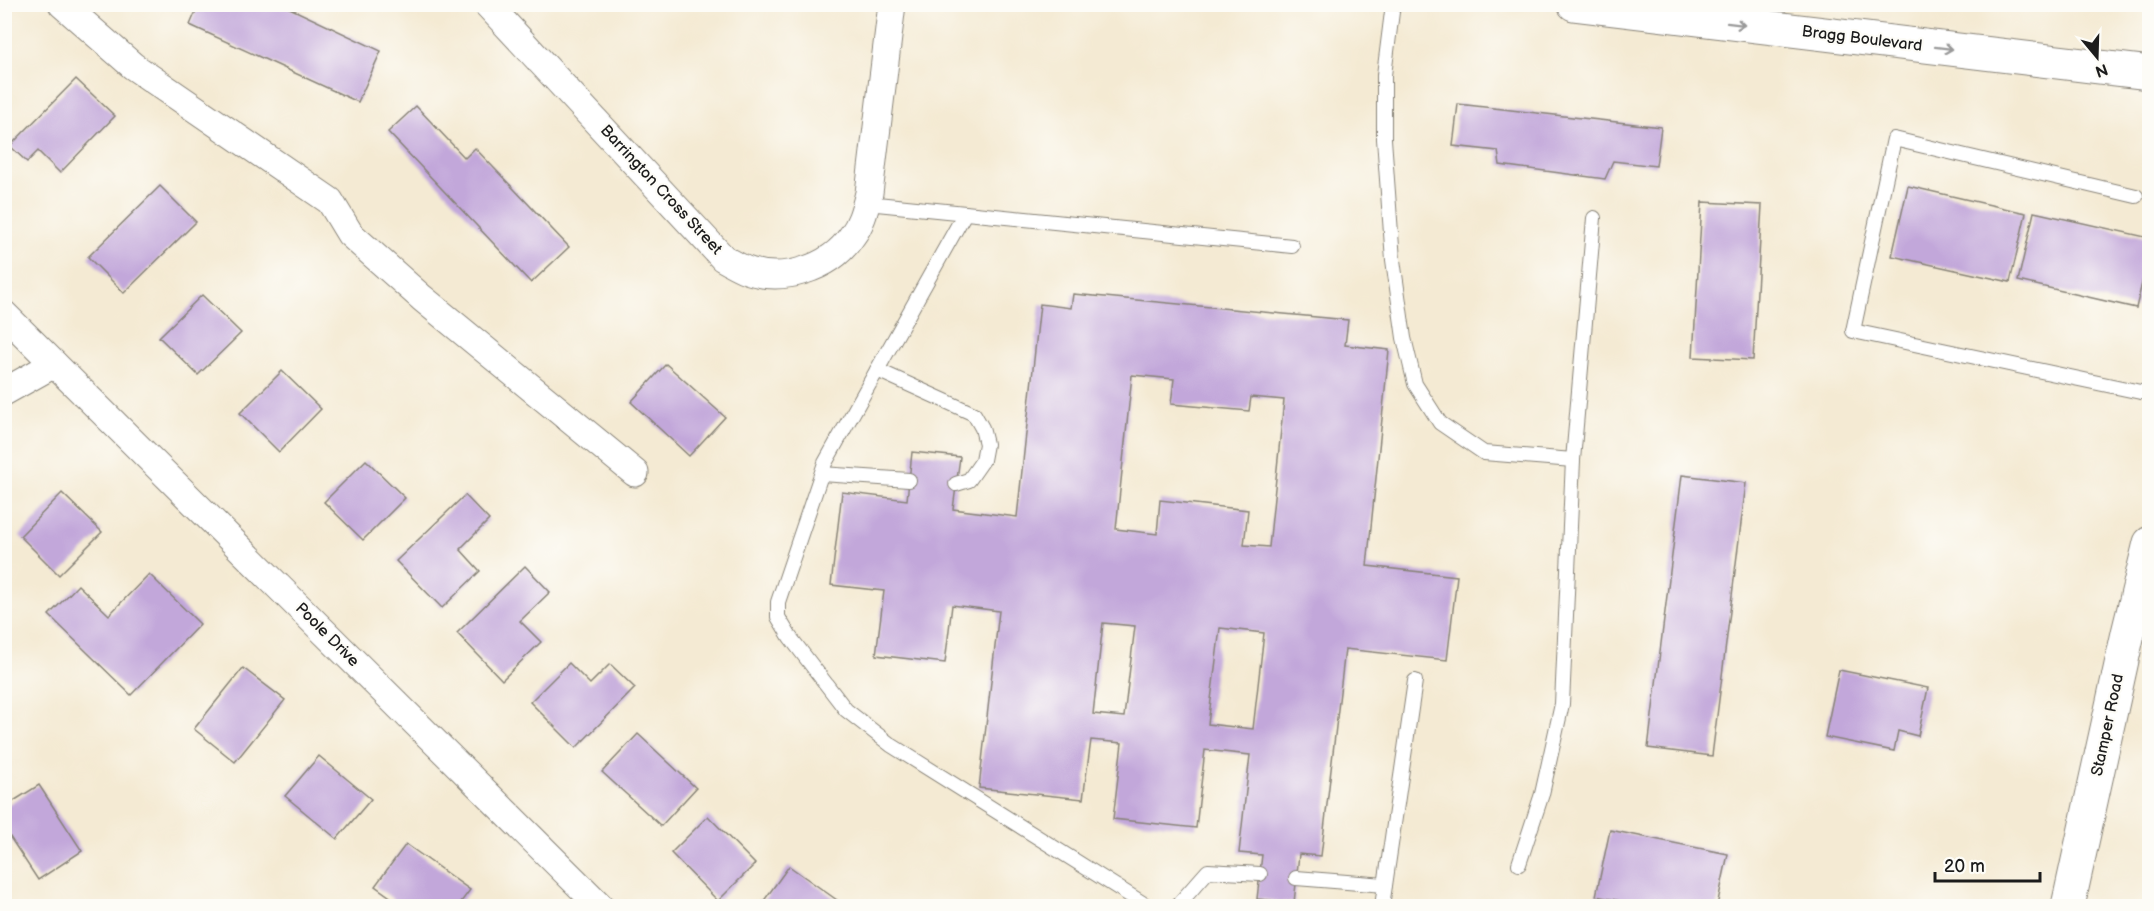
<svg xmlns="http://www.w3.org/2000/svg" width="2154" height="911" viewBox="0 0 2154 911" font-family="'Balsamiq Sans',sans-serif">
<style>
.building{fill:#c2a7da;fill-rule:evenodd}
.lines{fill:none;stroke-linecap:round;stroke-linejoin:round}
.service-casing{stroke:#888378;stroke-width:16}
.minor-casing{stroke:#888378;stroke-width:29}
.tertiary-casing{stroke:#888378;stroke-width:35}
.primary-casing{stroke:#888378;stroke-width:35}
.service{stroke:#fff;stroke-width:14}
.minor{stroke:#fff;stroke-width:27}
.tertiary{stroke:#fff;stroke-width:33}
.primary{stroke:#fff;stroke-width:33}
.oneway{stroke:#999}
.labels{text-anchor:middle;dominant-baseline:central;stroke-width:4.5;stroke-linejoin:round;paint-order:stroke}
.street-label{font-size:16px;fill:#1c1c1c;stroke:#fdfcf7}
</style>
<rect width="100%" height="100%" fill="#fdfcf7"/>
<filter id="ink" filterUnits="userSpaceOnUse"><feTurbulence type="fractalNoise" baseFrequency=".0167" numOctaves="2"/><feDisplacementMap in="SourceGraphic" scale="12" xChannelSelector="R" yChannelSelector="G"/><feConvolveMatrix kernelMatrix="1 2 1 2 8 2 1 2 1" color-interpolation-filters="sRGB"/></filter>
<filter id="wash" filterUnits="userSpaceOnUse"><feTurbulence type="fractalNoise" baseFrequency=".008" numOctaves="4" result="noise"/><feDisplacementMap in="SourceGraphic" scale="24" xChannelSelector="R" yChannelSelector="G"/><feGaussianBlur stdDeviation="1.35" result="paint"/><feColorMatrix in="noise" values="0 0 0 0 0 0 0 0 0 0 0 0 0 0 0 0 0 1.4 0 .05"/><feComposite in="paint" operator="in"/></filter>
<g filter="url(#wash)">
<rect width="100%" height="100%" fill="#f4ead3"/>
<g id="blocks">
<g class="building">
<polygon points="199,4 281,4 381,51 358,102 190,25"/>
<polygon points="76,79 115,116 60,173 38,151 27,162 10,146"/>
<polygon points="1458,104 1661,127 1656,166 1613,161 1605,179 1500,165 1498,151 1453,146"/>
<polygon points="416,106 465,158 475,148 569,247 531,283 388,132"/>
<polygon points="160,186 196,222 124,293 88,257"/>
<polygon points="1908,186 2026,213 2010,282 1892,256"/>
<polygon points="1702,202 1762,205 1753,360 1693,357"/>
<polygon points="2034,212 2150,238 2150,250 2136,308 2018,281"/>
<path d="M 1073,294 L 1348,320 L 1345,345 L 1389,350 L 1367,566 L 1457,576 L 1447,660 L 1345,649 L 1321,856 L 1299,854 L 1294,903 L 1257,899 L 1262,855 L 1239,853 L 1250,755 L 1205,750 L 1196,828 L 1113,819 L 1122,743 L 1091,740 L 1083,799 L 979,788 L 999,611 L 952,605 L 945,663 L 876,655 L 884,591 L 831,585 L 842,492 L 907,500 L 912,452 L 960,457 L 953,509 L 1017,517 L 1040,304 L 1071,308 ZM 1132,375 L 1174,379 L 1171,404 L 1249,411 L 1251,397 L 1284,400 L 1269,547 L 1244,545 L 1248,510 L 1160,500 L 1157,534 L 1116,529 ZM 1103,623 L 1135,626 L 1124,717 L 1093,714 ZM 1220,628 L 1264,633 L 1253,729 L 1208,724 Z"/>
<polygon points="202,295 241,333 198,375 159,337"/>
<polygon points="666,364 725,417 689,456 631,402"/>
<polygon points="282,371 321,409 279,452 240,413"/>
<polygon points="366,460 405,498 363,540 324,502"/>
<polygon points="1682,475 1746,483 1712,756 1648,748"/>
<polygon points="62,493 102,532 59,575 20,536"/>
<polygon points="465,495 489,520 460,549 480,571 442,608 396,561"/>
<polygon points="525,566 550,592 520,621 541,642 502,680 457,633"/>
<polygon points="149,574 200,624 131,695 49,615 78,585 109,615"/>
<polygon points="569,663 590,684 610,664 635,688 576,748 530,702"/>
<polygon points="243,668 285,700 235,762 194,729"/>
<polygon points="1839,670 1928,688 1918,736 1898,731 1894,751 1825,737"/>
<polygon points="638,734 696,788 661,826 602,772"/>
<polygon points="319,756 371,799 337,839 285,796"/>
<polygon points="39,785 82,851 38,880 4,828 4,807"/>
<polygon points="708,816 755,864 718,901 671,853"/>
<polygon points="1610,830 1728,854 1717,906 1646,906 1596,896"/>
<polygon points="406,844 470,890 458,906 403,906 375,886"/>
<polygon points="789,866 844,905 843,906 760,906"/>
</g>
</g>
</g>
<g filter="url(#ink)">
<use href="#blocks" fill-opacity="0" stroke="#888378" stroke-width="1.5"/>
<g class="lines">
<g class="service-casing">
<g id="service">
<polyline points="1393,4 1384,75 1384,139 1393,260 1404,338 1415,384 1440,423 1484,453 1573,460 1594,218"/>
<polyline points="2136,196 1894,139 1853,331 2150,394"/>
<polyline points="867,203 1292,246"/>
<polyline points="965,213 825,463 778,602 778,617 790,637 846,710 891,745 1147,906"/>
<polyline points="877,370 974,414 982,428 986,444 983,460 969,480 956,484"/>
<polyline points="822,474 909,480"/>
<polyline points="1519,864 1542,794 1562,704 1573,460"/>
<polyline points="1296,878 1385,885"/>
<polyline points="1177,906 1208,871 1260,874"/>
<polyline points="1382,906 1415,681"/>
</g>
</g>
<g class="minor-casing">
<g id="minor">
<polyline points="62,4 133,66 330,201 350,234 422,298 635,473"/>
<path d="M 487,4 L 723,258 C 730,262 737,266 744,269 C 781,284 830,269 852,236 C 862,223 865,208 869,193 L 892,4"/>
<polyline points="4,314 600,906"/>
<polyline points="4,392 54,364"/>
</g>
</g>
<g class="tertiary-casing">
<polyline id="tertiary" points="2068,906 2128,633 2150,543"/>
</g>
<g class="primary-casing">
<polyline id="primary" points="1574,4 2150,73"/>
</g>
<use href="#service" class="service"/>
<use href="#minor" class="minor"/>
<use href="#tertiary" class="tertiary"/>
<use href="#primary" class="primary"/>
</g>
<defs><path id="oneway-shaft" d="M-6 0H5M1.5-3L5.5 0L1.5 3" fill="none" stroke-width="1.6" stroke-linecap="round" stroke-linejoin="round" transform="scale(1.5)"/></defs>
<g class="oneway">
<use href="#oneway-shaft" transform="translate(1736 24) rotate(7)"/>
<use href="#oneway-shaft" transform="translate(1944 48) rotate(7)"/>
</g>
</g>
<g class="labels">
<g class="street-label">
<text transform="translate(1862 39) rotate(7)">Bragg Boulevard</text>
<text transform="translate(661 190) rotate(47)">Barrington Cross Street</text>
<text transform="translate(327 635) rotate(45)">Poole Drive</text>
<text transform="translate(2108 725) rotate(-78)">Stamper Road</text>
</g>
</g>
<rect width="2154" height="911" fill="none" stroke="#fdfcf7" stroke-width="24"/>
<g transform="translate(2097 57) rotate(161)" stroke="#fdfcf7" stroke-width="4.5" paint-order="stroke">
<path d="M0-4.5L10 22L0 15L-10 22Z" fill="#1c1c1c"/>
<text y="-9" font-size="16" font-weight="bold" text-anchor="middle" fill="#1c1c1c">N</text>
</g>
<path d="M1935 872v9h105v-9" fill="none" stroke="#1c1c1c" stroke-width="3"/>
<text x="1944" y="872" font-size="18" fill="#1c1c1c" stroke="#fdfcf7" stroke-width="4.5" paint-order="stroke">20 m</text>
</svg>
